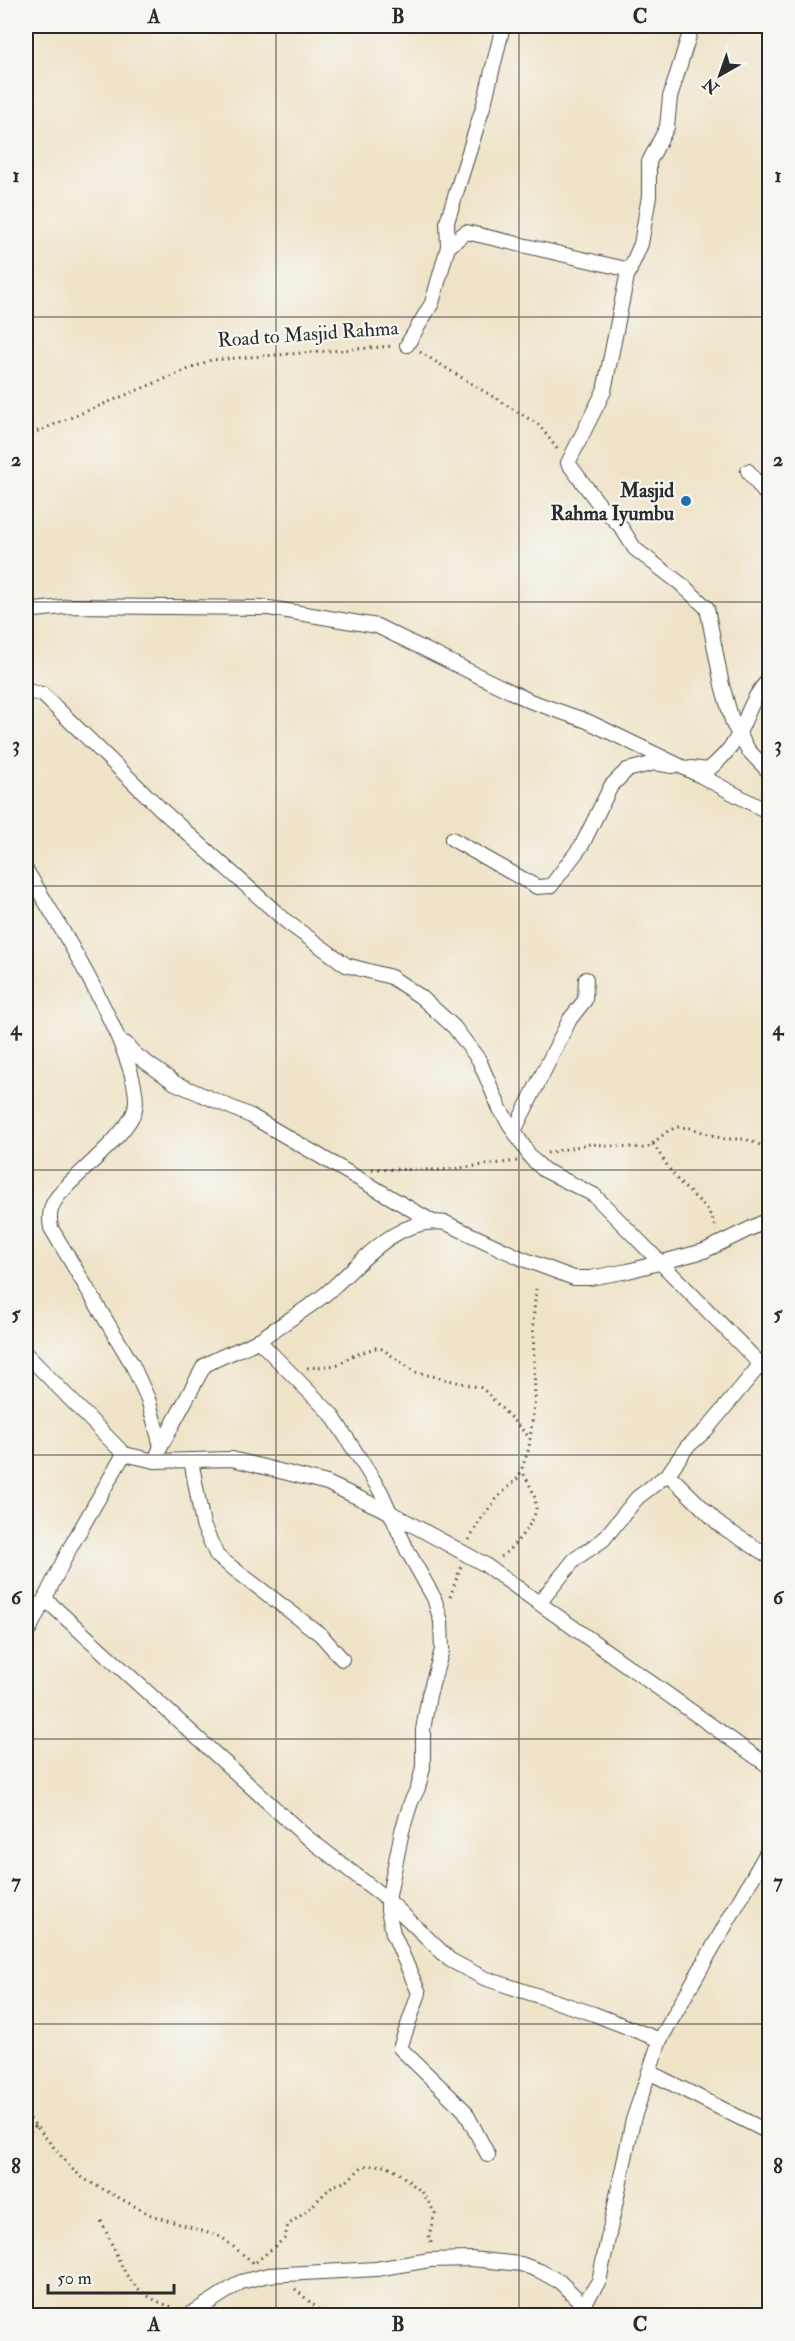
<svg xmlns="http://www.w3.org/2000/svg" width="795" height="2341" viewBox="0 0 795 2341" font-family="'IM FELL Double Pica',serif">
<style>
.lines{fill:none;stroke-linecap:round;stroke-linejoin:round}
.street-casing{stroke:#484742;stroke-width:16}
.path{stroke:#484742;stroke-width:3;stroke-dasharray:1.5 4.5;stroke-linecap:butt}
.street{stroke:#fff;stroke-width:14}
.grid{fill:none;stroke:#2b2b2b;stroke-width:1.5;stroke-opacity:0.55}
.poi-dot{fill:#1f6fb2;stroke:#f6f6f2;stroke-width:2}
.labels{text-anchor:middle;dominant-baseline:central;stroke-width:4.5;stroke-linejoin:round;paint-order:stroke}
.street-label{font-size:20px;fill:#2b2b2b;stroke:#f6f6f2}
.poi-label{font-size:20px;font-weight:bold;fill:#2b2b2b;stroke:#f6f6f2;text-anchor:end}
.neatline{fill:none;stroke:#2b2b2b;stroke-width:2}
.grid-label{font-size:20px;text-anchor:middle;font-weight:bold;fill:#2b2b2b}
</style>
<rect width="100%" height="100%" fill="#f6f6f2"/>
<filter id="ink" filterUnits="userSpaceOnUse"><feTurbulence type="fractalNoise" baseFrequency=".0167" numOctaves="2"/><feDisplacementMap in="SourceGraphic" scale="12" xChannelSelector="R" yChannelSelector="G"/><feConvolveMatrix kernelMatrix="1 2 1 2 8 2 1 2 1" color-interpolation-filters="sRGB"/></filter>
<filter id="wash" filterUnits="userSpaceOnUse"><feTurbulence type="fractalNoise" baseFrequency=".008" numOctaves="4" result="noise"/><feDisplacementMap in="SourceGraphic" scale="24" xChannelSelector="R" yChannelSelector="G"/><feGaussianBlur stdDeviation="1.35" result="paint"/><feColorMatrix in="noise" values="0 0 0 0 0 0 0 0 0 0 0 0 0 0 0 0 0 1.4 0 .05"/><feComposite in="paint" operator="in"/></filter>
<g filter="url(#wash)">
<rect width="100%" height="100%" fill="#efe3c7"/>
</g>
<g filter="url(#ink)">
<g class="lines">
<g class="street-casing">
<g id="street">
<polyline points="692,26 670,97 667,127 649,162 649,196 641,244 627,276 604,391 568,463 599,504 621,527 635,549 681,584 707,608 722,685 733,724 749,751 770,773"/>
<polyline points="448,247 447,222 484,104 503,26"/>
<polyline points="407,345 432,303 448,247 466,232 630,270"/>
<polyline points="748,471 770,500"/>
<polyline points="26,611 72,606 269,608 377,626 530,701 587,721 701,776 770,813"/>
<polyline points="26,691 42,694 165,813 287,922 346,965 391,977 421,997 454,1027 479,1060 500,1109 531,1158 544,1170 594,1195 770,1374"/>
<path d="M 691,768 L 708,770 C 720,760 733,747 739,733 C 750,710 752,697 770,678"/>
<polyline points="452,839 537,887 551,886 582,845 611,786 627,770 655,763 672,766"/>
<path d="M 26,870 C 52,912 146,1064 135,1109 C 130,1130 86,1167 69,1184 C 62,1192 53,1199 51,1210 C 49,1216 50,1222 51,1228 L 132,1364 L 148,1399 L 161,1446"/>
<polyline points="125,1043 136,1055 175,1083 251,1116 433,1222"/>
<polyline points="514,1131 570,1019 585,1000 586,979"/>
<polyline points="258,1340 332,1415 381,1492 407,1550 434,1598 441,1621 442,1650 429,1695 423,1730 423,1767 418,1788 411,1802 402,1831 388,1900 388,1910 393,1933 419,1993 400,2048 465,2111 488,2155"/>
<polyline points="26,1354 124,1454"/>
<polyline points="191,1460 203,1525 217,1556 321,1635 342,1659"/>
<polyline points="155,1461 232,1459 327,1483 391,1513 484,1564 770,1767"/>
<polyline points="668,1474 721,1526 770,1557"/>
<polyline points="45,1599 304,1835 388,1900 450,1960 484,1978 594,2014 660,2040"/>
<polyline points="540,1602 575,1559 603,1540 637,1498 668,1474 687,1447 706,1430 760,1365"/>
<path d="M 26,1636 L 71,1546 L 124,1454 L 155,1461 L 161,1446 L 204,1366 C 222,1354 244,1350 262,1338 C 282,1324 304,1311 323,1296 C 360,1266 393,1216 446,1223 L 523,1259 L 574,1278 L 590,1278 L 628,1271 L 704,1251 L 770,1219"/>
<polyline points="649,2072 770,2133"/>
<polyline points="584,2304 599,2281 633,2120 660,2040 770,1847"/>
<polyline points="188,2316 241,2282 268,2275 376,2269 430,2260 471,2259 521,2264 540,2271 560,2282 595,2316"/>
</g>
</g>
<g class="path">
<polyline points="420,352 539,425 558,450"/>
<polyline points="26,436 211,360 394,346"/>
<path d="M 653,1144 C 662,1157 670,1171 680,1183 C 697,1200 709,1206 717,1230"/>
<polyline points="547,1153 590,1144 643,1148 648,1147 668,1131 677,1127 691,1128 723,1139 745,1139 770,1149"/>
<polyline points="372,1169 442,1170 518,1161"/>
<polyline points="307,1368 338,1365 352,1356 375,1348 382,1349 415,1372 482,1388 530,1438"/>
<polyline points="469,1540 481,1519 498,1497 519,1477 529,1448 535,1397 533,1323 536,1289"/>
<path d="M 501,1557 C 512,1548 537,1521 536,1507 C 536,1494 528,1482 522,1471"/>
<polyline points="450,1597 461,1566"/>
<polyline points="26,2114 71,2168 84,2179 151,2215 221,2237 255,2264"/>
<polyline points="26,2136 36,2125"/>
<path d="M 101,2221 C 124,2266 122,2291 175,2308"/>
<polyline points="256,2262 285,2238 288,2225 307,2211 332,2186 347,2181 363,2166 385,2165 394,2169 423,2193 435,2213 429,2235 432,2246"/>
<polyline points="295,2289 326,2316"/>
</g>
<use href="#street" class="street"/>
</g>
</g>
<path class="grid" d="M 276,26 L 276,2316M 519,26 L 519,2316M 26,317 L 770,317M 26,602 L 770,602M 26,886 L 770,886M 26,1170 L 770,1170M 26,1455 L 770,1455M 26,1739 L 770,1739M 26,2024 L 770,2024"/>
<circle class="poi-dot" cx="686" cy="501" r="6"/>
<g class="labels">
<g class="street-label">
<text transform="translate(308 334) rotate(-4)">Road to Masjid Rahma</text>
</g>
<g class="poi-label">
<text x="674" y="490">Masjid<tspan x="674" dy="23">Rahma Iyumbu</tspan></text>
</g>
</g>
<rect width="795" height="2341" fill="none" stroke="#f6f6f2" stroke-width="66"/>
<g transform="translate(720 75) rotate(220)" stroke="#f6f6f2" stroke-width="4.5" paint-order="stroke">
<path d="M0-4.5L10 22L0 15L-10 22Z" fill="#2b2b2b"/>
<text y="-9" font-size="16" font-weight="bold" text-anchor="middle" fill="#2b2b2b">N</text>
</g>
<path d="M48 2284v9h126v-9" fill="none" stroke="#2b2b2b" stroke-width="3"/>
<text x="57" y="2284" font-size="18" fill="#2b2b2b" stroke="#f6f6f2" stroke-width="4.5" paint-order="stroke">50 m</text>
<rect x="33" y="33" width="729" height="2275" class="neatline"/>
<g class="grid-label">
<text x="154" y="23">A</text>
<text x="398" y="23">B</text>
<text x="640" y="23">C</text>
<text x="16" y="182">1</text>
<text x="778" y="182">1</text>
<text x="16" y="466">2</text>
<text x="778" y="466">2</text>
<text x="16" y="751">3</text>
<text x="778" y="751">3</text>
<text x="16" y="1035">4</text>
<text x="778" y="1035">4</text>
<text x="16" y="1320">5</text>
<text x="778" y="1320">5</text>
<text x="16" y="1604">6</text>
<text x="778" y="1604">6</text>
<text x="16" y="1888">7</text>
<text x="778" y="1888">7</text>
<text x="16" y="2173">8</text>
<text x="778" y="2173">8</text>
<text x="154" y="2331">A</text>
<text x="398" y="2331">B</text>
<text x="640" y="2331">C</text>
</g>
</svg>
